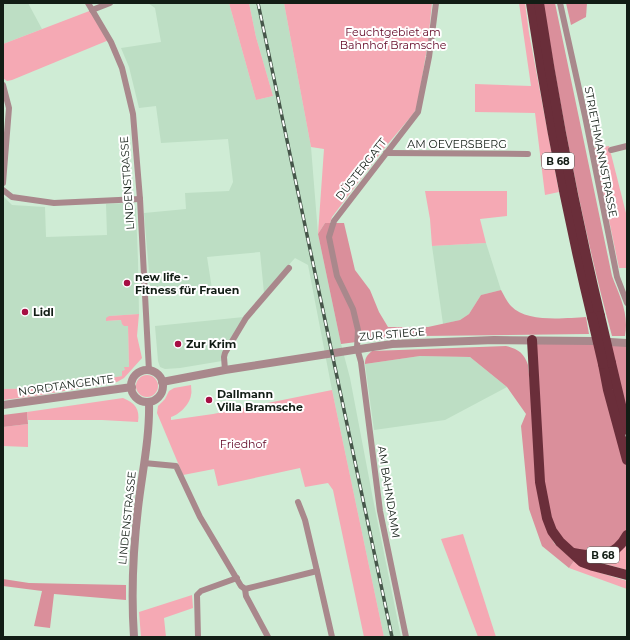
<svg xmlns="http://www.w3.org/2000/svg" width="630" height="640" viewBox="0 0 630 640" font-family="Montserrat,sans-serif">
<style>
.built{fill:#bddec4}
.green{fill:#f5a9b4}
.forest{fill:#da8f9b}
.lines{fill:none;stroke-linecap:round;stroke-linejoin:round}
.minor{stroke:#a9888c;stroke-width:6}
.tertiary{stroke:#a9888c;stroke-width:8}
.trunk{stroke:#6a2e3a;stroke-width:10}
.rail-casing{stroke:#46564a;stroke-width:3.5}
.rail{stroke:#fff;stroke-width:2;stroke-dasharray:6;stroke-linecap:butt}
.trunk-bridge{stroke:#6a2e3a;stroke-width:10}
.poi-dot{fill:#a60e43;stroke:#fff;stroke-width:1.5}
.labels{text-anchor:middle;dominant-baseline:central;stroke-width:4;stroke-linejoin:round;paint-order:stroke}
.shield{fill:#fff;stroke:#59615b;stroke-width:1}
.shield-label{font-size:10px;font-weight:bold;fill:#121d15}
.park-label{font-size:11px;fill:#620625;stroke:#fff}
.street-label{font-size:11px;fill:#121d15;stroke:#fff}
.poi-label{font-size:11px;font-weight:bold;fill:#121d15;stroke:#fff;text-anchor:start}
</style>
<rect width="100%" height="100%" fill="#cfecd5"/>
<g class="built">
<polygon points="3,3 28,3 42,29 3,44"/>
<polygon points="148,3 229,3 256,100 273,96 256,37 249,3 284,3 311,147 318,234 341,344 350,378 373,499 401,637 384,637 332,390 308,265 295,258 264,293 260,252 207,257 212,289 191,292 191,294 181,295 180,292 151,296 144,213 186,209 185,193 229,191 233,182 228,139 161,143 156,106 139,108 129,67 121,48 161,42 155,8"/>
<polygon points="3,196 12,205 45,207 46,237 107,235 106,204 127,203 132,204 136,209 138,261 139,314 109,316 107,321 122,320 128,326 129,367 125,371 122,376 52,388 3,389"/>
<polygon points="486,243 501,290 481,295 469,314 460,320 443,324 432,246"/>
<polygon points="244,317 222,361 180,368 165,369 160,367 158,361 155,326"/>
<polygon points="420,356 470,357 507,387 445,420 374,430 365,364"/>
</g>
<g class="green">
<polygon points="229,3 249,3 256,37 273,96 256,100"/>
<polygon points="284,3 432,3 428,42 417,108 413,114 382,151 332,217 330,223 325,223 318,234 324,149 311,147"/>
<polygon points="519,3 525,3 529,33 559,192 545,195 535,113 475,112 475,84 531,86"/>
<polygon points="92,10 109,40 12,80 7,81 3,78 3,44"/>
<polygon points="609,146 627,217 627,268 619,268 594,148"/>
<polygon points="425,191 507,191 507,216 480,219 486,243 432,246 430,219"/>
<polygon points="139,314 137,336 142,358 124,378 117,382 35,396 3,400 3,389 52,388 122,376 122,371 125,370 124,367 129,367 128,326 124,326 122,324 121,320 106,321 106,318 109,316"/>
<circle cx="147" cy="386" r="11"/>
<path d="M 191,385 C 191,388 192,392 191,395 C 190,404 179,415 171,417 L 171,420 L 213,414 L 332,390 L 384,637 L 364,637 L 333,490 L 328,483 L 305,487 L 300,468 L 218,486 L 214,469 L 183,475 L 157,413 L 158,406 L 165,399 L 169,391 L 174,388 Z"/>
<path d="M 123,398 C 135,403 140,409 138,422 L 102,420 L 28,420 L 27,412 Z"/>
<polygon points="28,424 28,447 3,446 3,427"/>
<polygon points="463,534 496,637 478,637 441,539"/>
<polygon points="627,543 627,570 584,558"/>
<polygon points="574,561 591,570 627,581 627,589 569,568"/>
<polygon points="192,595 193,608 164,618 166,637 141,637 139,612"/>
</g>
<g class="forest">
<path d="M 543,3 L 555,3 L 612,276 C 620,297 629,313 625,336 L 612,336 C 582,226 562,115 543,3 Z"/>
<polygon points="566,3 587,3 586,17 571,25"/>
<path d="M 325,223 L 344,223 L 355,270 L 370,290 L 379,312 L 388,327 L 428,327 L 460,320 L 469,314 L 481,295 L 501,290 C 504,295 507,302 511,306 C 527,323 565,318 586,317 L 589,334 L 423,336 L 387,338 L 341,344 L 318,234 Z"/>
<polygon points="532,340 597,341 627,460 627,535 614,550 571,552 547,518"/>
<polygon points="606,341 627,343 627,430"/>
<path d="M 506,346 C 518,349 524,353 528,365 L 545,523 L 554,543 L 574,561 L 569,568 L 542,546 L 529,509 L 521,426 L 526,414 L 507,387 L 470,357 L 420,356 L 365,364 C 365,358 367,355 372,351 Z"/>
<polygon points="27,412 28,424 3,427 3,415"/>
<polygon points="3,579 29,583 126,585 126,600 54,594 50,628 34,626 42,591 3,586"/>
</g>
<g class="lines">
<g class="minor">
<polyline points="88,3 111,42 122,68 133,114 140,199 149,371"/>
<polyline points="560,3 585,116 617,277 627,303"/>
<polyline points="92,10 110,3"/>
<polyline points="3,85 9,108 3,183"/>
<polyline points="611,150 627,146"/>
<polyline points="386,153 528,154"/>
<polyline points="3,190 12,197 54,203 140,199"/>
<polyline points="225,370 224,357 225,353 246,318 289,268"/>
<polyline points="144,463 176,466 200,517 241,586 245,589 246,596 268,637"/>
<polyline points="298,502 305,520 317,571"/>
<polyline points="245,589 317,571 332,637"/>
<polyline points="198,637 197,595 201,591 237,578"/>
<polyline points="406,637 380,511 361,362 357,348 358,330 353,309 337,276 329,237 334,221 418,112 429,57 436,3"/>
</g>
<g class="tertiary">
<circle cx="147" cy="386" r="16"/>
<polyline points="162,382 225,370 392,344 494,340 593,341 627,343"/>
<polyline points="3,405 132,387"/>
<path d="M 134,637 C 131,594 133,551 138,508 C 142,473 150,437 149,402"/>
</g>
<g class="trunk">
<path d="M 531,3 C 547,109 567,214 592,317"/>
<path d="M 539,3 C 555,108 575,212 600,316"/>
<polyline points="532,340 540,482 547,518 552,531 560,542 582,562 593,566 627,575"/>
<polyline points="611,363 627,430"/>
<polyline points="603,364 608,390 627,460"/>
<path d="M 573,553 C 596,558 615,558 627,535"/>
</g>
<g class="rail-casing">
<polyline id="rail" points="258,3 392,637"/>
</g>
<use href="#rail" class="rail"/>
<g class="trunk-bridge">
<polyline points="600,316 611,363"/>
<polyline points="592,317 603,364"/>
</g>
</g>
<g class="poi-dot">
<circle cx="127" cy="283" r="4"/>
<circle cx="25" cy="312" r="4"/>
<circle cx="178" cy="344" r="4"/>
<circle cx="209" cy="400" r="4"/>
</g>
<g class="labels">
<g class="shield">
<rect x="542" y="153" width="32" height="16" rx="3"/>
<rect x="587" y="547" width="32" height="16" rx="3"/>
</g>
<g class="shield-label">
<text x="558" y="161">B 68</text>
<text x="603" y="555">B 68</text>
</g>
<g class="park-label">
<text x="393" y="32">Feuchtgebiet am<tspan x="393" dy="13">Bahnhof Bramsche</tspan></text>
<text x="243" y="444">Friedhof</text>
</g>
<g class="street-label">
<text x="457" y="144">AM OEVERSBERG</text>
<text transform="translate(601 152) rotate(79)">STRIETHMANNSTRASSE</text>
<text transform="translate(361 169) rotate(-52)">DÜSTERGATT</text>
<text transform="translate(127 183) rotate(-94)">LINDENSTRASSE</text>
<text transform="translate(392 334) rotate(-5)">ZUR STIEGE</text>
<text transform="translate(66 385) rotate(-8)">NORDTANGENTE</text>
<text transform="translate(389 492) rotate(81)">AM BAHNDAMM</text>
<text transform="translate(127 518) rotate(-84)">LINDENSTRASSE</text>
</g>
<g class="poi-label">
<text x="135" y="277">new life -<tspan x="135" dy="13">Fitness für Frauen</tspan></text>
<text x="33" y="312">Lidl</text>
<text x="186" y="344">Zur Krim</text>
<text x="217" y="394">Dallmann<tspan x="217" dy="13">Villa Bramsche</tspan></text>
</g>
</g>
<rect width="630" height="640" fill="none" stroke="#121d15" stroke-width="8"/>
</svg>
